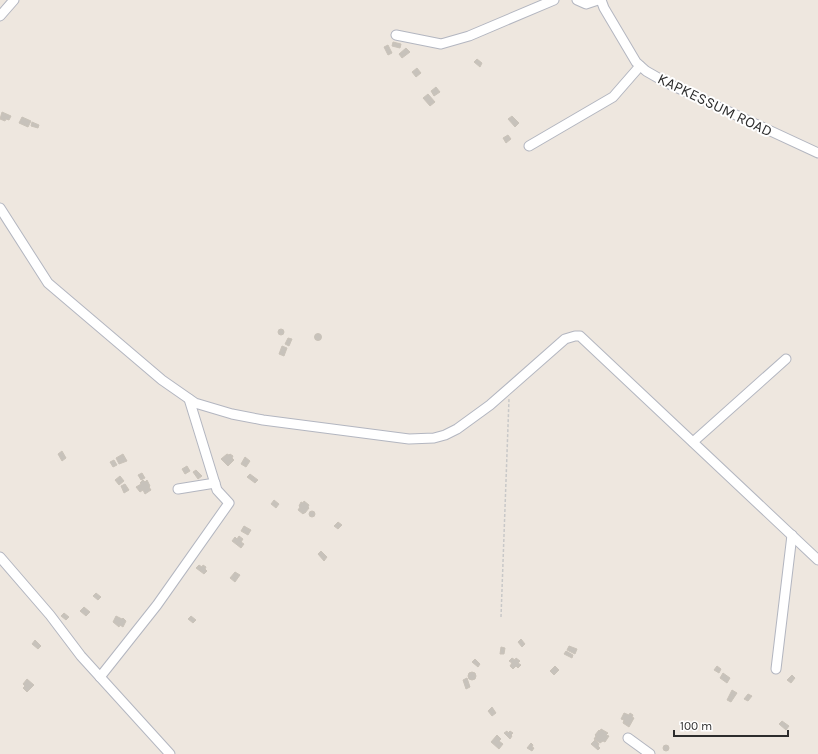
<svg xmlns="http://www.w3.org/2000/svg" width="818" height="754" viewBox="0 0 818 754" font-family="Karla,sans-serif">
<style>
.building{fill:#c7c2bb;stroke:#cac3b9}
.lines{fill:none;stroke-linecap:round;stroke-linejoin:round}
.minor-casing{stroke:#b3b6c0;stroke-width:11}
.path{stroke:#c8c8c8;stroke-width:1.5;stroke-dasharray:3 2;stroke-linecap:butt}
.minor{stroke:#fff;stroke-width:9}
.labels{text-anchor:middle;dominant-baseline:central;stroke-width:4;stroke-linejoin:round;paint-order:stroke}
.street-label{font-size:15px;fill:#2d2d2d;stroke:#fff}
</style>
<rect width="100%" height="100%" fill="#eee7df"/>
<g class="building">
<polygon points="393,42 401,44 400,48 392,46"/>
<polygon points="388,45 392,53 388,55 384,47"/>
<polygon points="406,48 410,52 402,58 399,54"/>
<polygon points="477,59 482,63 480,67 474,62"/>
<polygon points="417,68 421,73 416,77 412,72"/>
<polygon points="436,87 440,92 434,96 431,91"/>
<polygon points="428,94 435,102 430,106 423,98"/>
<polygon points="2,112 11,116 9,120 6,119 5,121 0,119"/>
<polygon points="512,116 519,123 515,127 508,119"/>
<polygon points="22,117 31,121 28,127 19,123"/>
<polygon points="32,122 39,125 38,128 31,126"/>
<polygon points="508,135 511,139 506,143 503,138"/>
<circle cx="281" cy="332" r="3"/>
<circle cx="318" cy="337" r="3.5"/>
<polygon points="288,338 292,339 289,346 285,344"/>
<polygon points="282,346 287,348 284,356 279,354"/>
<polygon points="62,451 66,458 62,461 58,454"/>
<polygon points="123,454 127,461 119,464 116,458"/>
<polygon points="227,454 229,455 230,454 233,456 232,458 234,460 228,466 221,459"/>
<polygon points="245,457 250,461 246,467 241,464"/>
<polygon points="114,460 117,465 113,467 110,462"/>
<polygon points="187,466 190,471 185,474 182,469"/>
<polygon points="196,470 202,476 198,479 193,472"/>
<polygon points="142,473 145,478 141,480 138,475"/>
<polygon points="250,474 258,480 255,483 247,477"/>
<polygon points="120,476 124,481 119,485 115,480"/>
<polygon points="143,480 145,482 147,480 150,486 149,487 151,490 145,494 143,490 140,492 136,487 141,484 140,483"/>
<polygon points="125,484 129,490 124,493 121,486"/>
<polygon points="274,500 279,504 276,508 271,504"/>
<polygon points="304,501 309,505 308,507 309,508 305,513 304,513 303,514 298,510 300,507 299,506 301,502 303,503"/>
<circle cx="312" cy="514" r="3"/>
<polygon points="338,522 342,525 338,529 334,526"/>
<polygon points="244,526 251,530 248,535 241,531"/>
<polygon points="239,536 243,539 241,542 244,544 241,548 232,541 235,537 237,539"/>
<polygon points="321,551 327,557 324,561 318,554"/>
<polygon points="199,565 202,567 203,565 206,567 205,569 207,571 204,574 196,568"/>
<polygon points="235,572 240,575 235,582 230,578"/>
<polygon points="96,593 101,597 98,600 93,596"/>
<polygon points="84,607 90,612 86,616 80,611"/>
<polygon points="64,613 69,617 66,620 61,616"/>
<polygon points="116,616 122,619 123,618 126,621 123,627 120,625 119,627 113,622"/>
<polygon points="191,616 196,620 193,623 188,619"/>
<polygon points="521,639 525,644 522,647 518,642"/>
<polygon points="35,640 41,646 38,649 32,644"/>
<polygon points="569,646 577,649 575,654 567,650"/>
<polygon points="501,647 505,648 504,654 500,654"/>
<polygon points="566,651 573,655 572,658 564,654"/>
<polygon points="512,658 515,660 516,658 520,661 518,663 521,665 518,668 516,666 513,669 510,666 512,663 509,661"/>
<polygon points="475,659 480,664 478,667 472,662"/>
<polygon points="555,666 559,670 554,675 550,671"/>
<polygon points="717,666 721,669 719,673 714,670"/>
<circle cx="472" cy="676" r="4"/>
<polygon points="723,673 730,678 727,683 720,678"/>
<polygon points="792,675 795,678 791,683 787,680"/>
<polygon points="467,678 470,687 466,689 463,680"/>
<polygon points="27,679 34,685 27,692 23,688 25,686 23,684"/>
<polygon points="732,690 737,693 731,702 727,700"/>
<polygon points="748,694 752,696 748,701 744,699"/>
<polygon points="492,707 496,713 492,716 488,711"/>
<polygon points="624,713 629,715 630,713 633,715 632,717 634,718 629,727 623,723 624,720 621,719"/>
<polygon points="782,721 789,726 786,730 779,724"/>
<polygon points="601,729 608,733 606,735 609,736 605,742 603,741 600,743 594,739 596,736 595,735 599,730 600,731"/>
<polygon points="507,731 508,733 510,731 513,733 511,735 512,736 510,739 504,733"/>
<polygon points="497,735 501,739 499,741 503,744 499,749 491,742"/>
<polygon points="595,740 599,744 598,746 600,748 598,750 591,744"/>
<polygon points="531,743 533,745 532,747 534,748 532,751 527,748"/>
<circle cx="666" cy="748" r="3"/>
</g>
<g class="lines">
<g class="minor-casing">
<g id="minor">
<polyline points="577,0 586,4 598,0"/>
<polyline points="601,0 604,8 636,62 646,71 667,83 818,153"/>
<polyline points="0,16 14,0"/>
<polyline points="396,35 441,44 469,36 554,0"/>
<polyline points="529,146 613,97 640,66"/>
<polyline points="0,208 48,283 162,380 195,403 232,414 263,420 409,439 434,438 445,435 457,429 490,405 565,339 575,336 580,336 818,560"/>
<polyline points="693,442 786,359"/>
<polyline points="178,489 215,483"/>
<polyline points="0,557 50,615 81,656 170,754"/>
<polyline points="776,669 792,535"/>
<polyline points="100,677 157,605 229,503 217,490 189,399"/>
<polyline points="628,738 650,754"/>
</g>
</g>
<polyline class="path" points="501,617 509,399"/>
<use href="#minor" class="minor"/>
</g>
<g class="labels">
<g class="street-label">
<text transform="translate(715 105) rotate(26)">KAPKESSUM ROAD</text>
</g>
</g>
<path d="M674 730v6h114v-6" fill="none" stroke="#2d2d2d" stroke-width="2"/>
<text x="680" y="730" font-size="12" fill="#2d2d2d" stroke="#ffffff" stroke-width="3" paint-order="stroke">100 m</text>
</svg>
